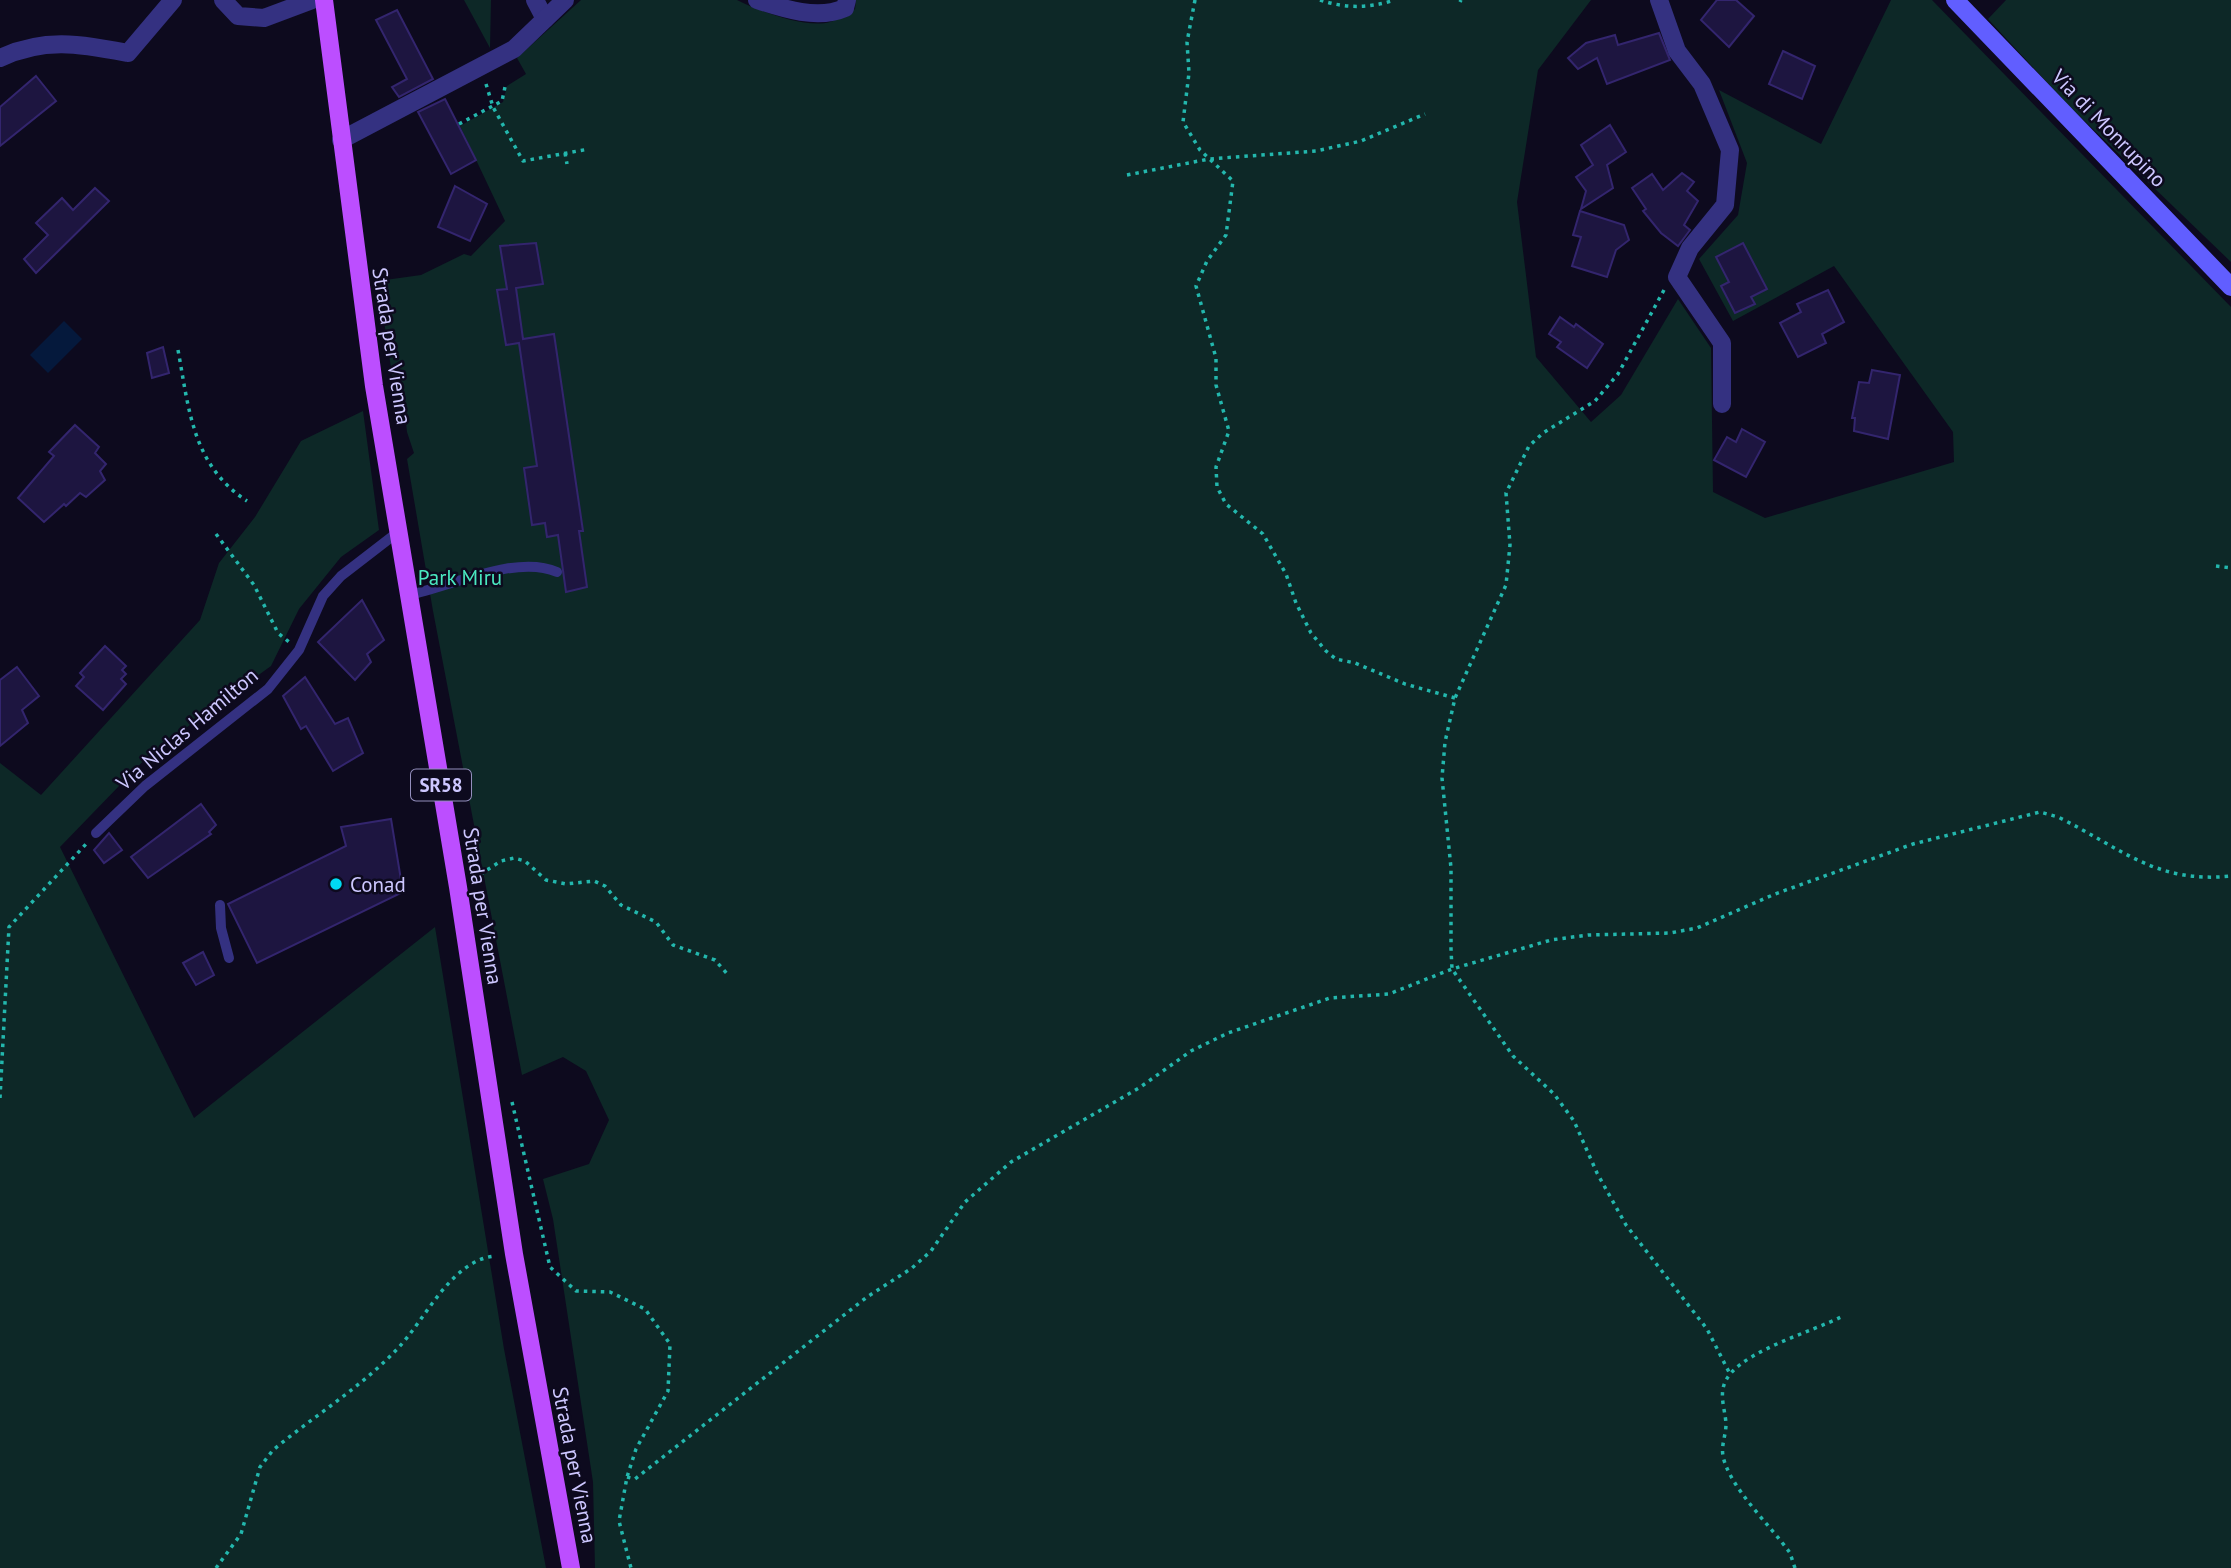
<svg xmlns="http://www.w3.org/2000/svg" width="2231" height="1568" viewBox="0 0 2231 1568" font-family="'PT Sans',sans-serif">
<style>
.green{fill:#0d2827}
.water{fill:#05193c}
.building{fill:#1d1540;stroke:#33256e;stroke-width:2}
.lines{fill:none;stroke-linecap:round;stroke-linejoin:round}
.path{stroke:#23b7ad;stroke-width:3.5;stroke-dasharray:3.5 5;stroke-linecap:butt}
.lane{stroke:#343181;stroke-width:10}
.street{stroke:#343181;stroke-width:18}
.secondary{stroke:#615eff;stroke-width:18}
.primary{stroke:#bc4eff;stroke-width:18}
.poi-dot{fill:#00daf2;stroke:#0d0a1e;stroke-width:2.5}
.labels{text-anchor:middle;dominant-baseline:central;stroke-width:5;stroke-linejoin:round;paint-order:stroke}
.shield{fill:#0d0a1e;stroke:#938ebc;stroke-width:2}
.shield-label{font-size:19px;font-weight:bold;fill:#cdc7ff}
.street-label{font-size:21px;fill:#cdc7ff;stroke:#0d0a1e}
.park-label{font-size:21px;fill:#4ae8c0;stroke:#0d0a1e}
.poi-label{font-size:21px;fill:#cdc7ff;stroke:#0d0a1e;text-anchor:start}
</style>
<rect width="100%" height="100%" fill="#0d0a1e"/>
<g class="green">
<polygon points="464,0 491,0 490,48"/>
<path d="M 581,0 L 737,0 C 759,11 806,29 830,22 C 838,20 847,13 855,9 L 856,0 L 1591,0 L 1538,70 L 1517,202 L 1536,357 L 1591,422 L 1621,395 L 1678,299 L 1711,348 L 1713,492 L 1765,518 L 1954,462 L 1953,432 L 1834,266 L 1733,321 L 1699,259 L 1738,215 L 1747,163 L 1719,90 L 1821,144 L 1891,0 L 1932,0 L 2231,307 L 2231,1568 L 595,1568 L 593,1482 L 553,1219 L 543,1179 L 589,1164 L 609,1120 L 586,1071 L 563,1057 L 522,1075 L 433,611 L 407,459 L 414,453 L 407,432 L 403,393 L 394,388 L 378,281 L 421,275 L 464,254 L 471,256 L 505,221 L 460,126 L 503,102 L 507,86 L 526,74 L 517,58 Z"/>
<polygon points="2006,0 2231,0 2231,262 2069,106 1988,19"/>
<polygon points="363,411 379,530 341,557 299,609 271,666 150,754 60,847 194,1118 435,927 504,1349 546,1568 0,1568 0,763 41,795 200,620 219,563 255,517 301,441"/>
</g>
<polygon class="water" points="64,321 82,339 48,373 30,355"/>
<g class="building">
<polygon points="1717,0 1736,0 1754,16 1729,47 1701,20"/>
<polygon points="397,10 433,79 399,97 392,87 407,79 376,20"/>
<polygon points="1659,33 1670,60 1607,84 1597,58 1578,69 1568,58 1586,43 1615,35 1618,45"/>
<polygon points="1783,51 1815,66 1802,99 1769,84"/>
<polygon points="36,76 56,101 0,146 0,107"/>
<polygon points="445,99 476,160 451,174 418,112"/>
<polygon points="1610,125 1626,152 1607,165 1613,188 1581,209 1586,191 1576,177 1593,165 1581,145"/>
<polygon points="1682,173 1694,182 1687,191 1698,201 1684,225 1690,230 1678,246 1661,233 1643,211 1646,209 1632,188 1652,174 1663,190"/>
<polygon points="455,186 487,204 470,241 438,227"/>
<polygon points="95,188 109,201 36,273 24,259 48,235 36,223 62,198 73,210"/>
<polygon points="1580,211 1624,225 1629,240 1616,250 1607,277 1572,266 1581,237 1573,235"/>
<polygon points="536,243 543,284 516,288 523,339 554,334 583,531 579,531 587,587 566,592 558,535 547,537 545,523 532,525 524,468 537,466 519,343 506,345 497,290 507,289 500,246"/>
<polygon points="1743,243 1767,289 1751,297 1755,304 1735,313 1721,286 1729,282 1716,257"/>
<polygon points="1828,290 1844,322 1822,334 1826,343 1798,357 1780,323 1801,312 1797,304"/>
<polygon points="1560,317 1574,327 1576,324 1603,344 1587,368 1557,347 1561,342 1549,334"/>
<polygon points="163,347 169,373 152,378 147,353"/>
<polygon points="1872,370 1900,375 1888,439 1854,431 1855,418 1852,418 1859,382 1869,383"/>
<polygon points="75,425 99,447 95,453 106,464 100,471 105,480 86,497 80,493 66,506 64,504 44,522 18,498 54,456 49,452"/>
<polygon points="1742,429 1765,442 1746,477 1714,460 1727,437 1736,442"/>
<polygon points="362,600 384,640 367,654 371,662 355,680 318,642"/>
<polygon points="105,646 126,666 122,670 126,674 121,679 126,684 103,710 76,686 84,677 80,673"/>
<polygon points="17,667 39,696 22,710 28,723 0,746 0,680"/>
<polygon points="305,677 335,724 348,718 363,753 333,771 306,726 301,729 283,696"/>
<polygon points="201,804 216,825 209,832 211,834 148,878 131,857"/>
<polygon points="391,819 403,892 257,963 228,904 346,846 341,827"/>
<polygon points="109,833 122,850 104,863 94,850"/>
<polygon points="203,952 214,975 196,985 183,963"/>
</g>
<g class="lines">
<g class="path">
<polyline points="1195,0 1187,42 1189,73 1183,122 1200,150 1233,181 1226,235 1207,261 1196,286 1216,358 1216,385 1229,431 1216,467 1217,487 1226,504 1263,534 1286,574 1296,603 1311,633 1326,651 1336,659 1355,663 1405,684 1455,698"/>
<path d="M 1320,0 C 1347,9 1369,8 1395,0"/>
<polyline points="1460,2 1461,0"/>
<polyline points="486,84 493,107 523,161 589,149"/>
<polyline points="459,124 502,101 505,87"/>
<polyline points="565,153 567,164"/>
<polyline points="1127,175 1209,159 1316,151 1361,141 1425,114"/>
<polyline points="1664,290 1618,374 1595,401 1543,433 1529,446 1506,493 1510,545 1506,585 1455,698 1445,742 1442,778 1451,868 1451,949 1452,969 1513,1056 1554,1094 1574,1121 1597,1173 1626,1225 1707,1329 1730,1374"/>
<path d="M 178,350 C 189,409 192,465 247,501"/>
<polyline points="216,534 254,585 278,633 289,642"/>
<polyline points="2216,566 2231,568"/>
<polyline points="473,879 501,861 514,858 525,861 546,880 566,884 594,881 605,886 621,905 656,922 673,945 715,960 729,976"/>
<polyline points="0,1098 9,927 87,843"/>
<polyline points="512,1102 550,1267 576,1291 610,1292 645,1309 670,1344 668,1391 636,1449 627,1477 619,1521 631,1568"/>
<path d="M 627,1477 L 635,1479 L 867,1297 L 912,1268 L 931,1251 L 965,1202 L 1011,1162 L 1139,1088 L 1191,1051 L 1228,1033 L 1330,998 L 1389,994 L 1452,969 L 1551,940 L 1588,935 L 1670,933 L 1697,928 L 1775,894 L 1913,844 L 2040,812 L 2058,817 C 2121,848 2156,884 2231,876"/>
<path d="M 216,1568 L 241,1534 L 260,1467 L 273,1450 C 314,1416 363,1386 399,1347 C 426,1318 452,1260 495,1256"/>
<path d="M 1795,1568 L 1790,1553 C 1771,1526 1729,1487 1723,1456 C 1721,1445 1726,1435 1726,1424 C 1725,1406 1716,1390 1731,1373 C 1752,1349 1810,1332 1841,1317"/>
</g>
<g class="lane">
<path d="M 409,595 C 452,586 517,554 557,572"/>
<polyline points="96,833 145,786 268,689 299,650 323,596 341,576 398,532"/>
<polyline points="220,905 221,928 229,958"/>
</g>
<g class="street">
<polyline points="223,0 238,16 264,18 312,0"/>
<polyline points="535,0 545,19"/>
<path d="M 757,0 C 784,9 818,20 845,8 L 847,0"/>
<polyline points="1659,0 1677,51 1702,84 1730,150 1725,205 1690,248 1677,277 1722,343 1722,404"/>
<path d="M 0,58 C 45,37 80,44 128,53 L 173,0"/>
<polyline points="341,140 514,49 565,0"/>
</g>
<polyline class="secondary" points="1955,0 2231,287"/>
<polyline class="primary" points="324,0 374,386 458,887 514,1254 571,1568"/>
</g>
<circle class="poi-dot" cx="336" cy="884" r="7"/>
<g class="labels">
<rect class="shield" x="411" y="769.5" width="60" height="31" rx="5"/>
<g class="shield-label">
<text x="441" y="785">SR58</text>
</g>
<g class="street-label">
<text transform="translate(2109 128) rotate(46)">Via di Monrupino</text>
<text transform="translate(392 346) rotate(81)">Strada per Vienna</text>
<text transform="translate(187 729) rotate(-40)">Via Niclas Hamilton</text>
<text transform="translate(483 906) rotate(81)">Strada per Vienna</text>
<text transform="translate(575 1465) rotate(79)">Strada per Vienna</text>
</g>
<g class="park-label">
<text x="460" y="577">Park Miru</text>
</g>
<g class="poi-label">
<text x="350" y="884">Conad</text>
</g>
</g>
</svg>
